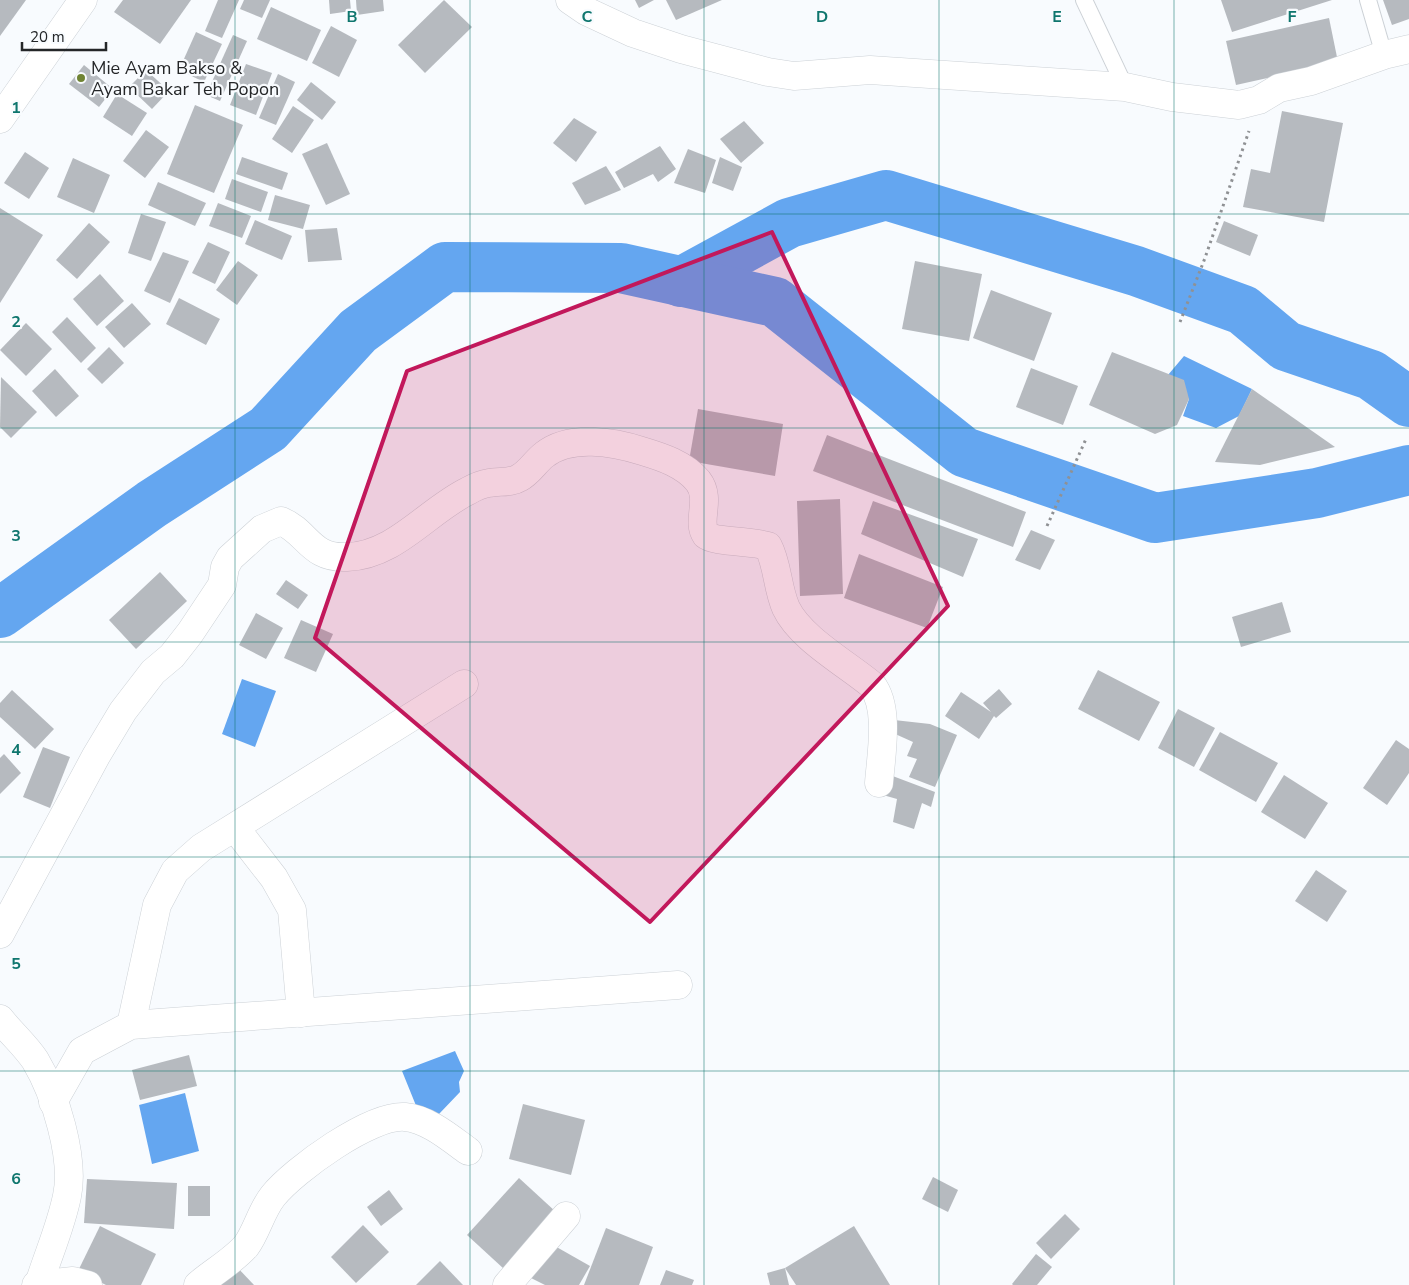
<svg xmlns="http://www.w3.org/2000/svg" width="1409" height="1285" font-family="'Nunito Sans',sans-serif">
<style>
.water{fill:#64a6f0}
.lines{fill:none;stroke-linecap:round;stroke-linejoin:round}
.river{stroke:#64a6f0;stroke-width:50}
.building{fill:#b6babf}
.service-casing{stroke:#ccd1d6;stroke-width:18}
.minor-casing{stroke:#ccd1d6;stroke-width:29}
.trunk-casing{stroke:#ccd1d6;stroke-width:29}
.path{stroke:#8f9194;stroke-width:3;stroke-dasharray:2.5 4;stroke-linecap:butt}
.service{stroke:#fff;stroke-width:16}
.minor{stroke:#fff;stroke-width:28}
.trunk{stroke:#fff;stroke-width:28}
.marked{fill:#c2185b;fill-opacity:0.2;stroke:#c2185b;stroke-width:4;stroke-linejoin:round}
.grid{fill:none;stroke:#0f766e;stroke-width:1;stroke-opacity:0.55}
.poi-dot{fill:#6f8333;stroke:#f8fbfe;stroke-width:2}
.labels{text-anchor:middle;stroke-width:4.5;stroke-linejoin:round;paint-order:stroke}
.poi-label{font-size:18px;fill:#242628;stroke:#f8fbfe;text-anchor:start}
.grid-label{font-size:16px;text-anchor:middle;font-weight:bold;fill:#0f766e;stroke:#f8fbfe;stroke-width:4.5;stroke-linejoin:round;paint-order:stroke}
</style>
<rect width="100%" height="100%" fill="#f8fbfe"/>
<!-- water -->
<g class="water">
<path d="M1184,356l68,33 -13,27 -23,12 -33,-12 6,-17 -21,-24z"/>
<path d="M242,679l34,12 -21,56 -33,-13z"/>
<path d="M455,1051l9,20 -5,11 1,10 -21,22 -20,-1 -17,-42z"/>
<path d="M185,1093l14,58 -47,13 -13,-59z"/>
</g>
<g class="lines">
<!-- river -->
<g class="river">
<path d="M681,282l108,-59 97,-28 250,76 107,39 43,36 85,29 38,27"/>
<path d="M0,613l152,-109 116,-75 90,-98 87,-64 176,1 154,34 189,150 191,66 162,-25 92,-23"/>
</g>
</g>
<!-- building -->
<g class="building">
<path d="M0,0h26l-26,36z"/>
<path d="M123,0h68l-31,44 -46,-32z"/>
<path d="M218,0h21l-17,38 -17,-7z"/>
<path d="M244,0h26l-8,18 -22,-9z"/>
<path d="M329,0h21l1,11 -21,3z"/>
<path d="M356,0h27l1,11 -27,4z"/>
<path d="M444,0l28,27 -47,46 -27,-28z"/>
<path d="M635,0h19l-15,8z"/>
<path d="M666,0h56l-46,20z"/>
<path d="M1221,0h111l-100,32z"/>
<path d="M1383,0h26v19l-17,6z"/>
<path d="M271,7l50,23 -14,31 -50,-22z"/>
<path d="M1329,18l9,44 -102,23 -10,-44z"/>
<path d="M331,26l26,14 -18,37 -27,-14z"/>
<path d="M196,32l26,12 -18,38 -25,-12z"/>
<path d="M233,35l14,6 -27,60 -14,-6z"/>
<path d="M246,64l26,9 -16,42 -26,-10z"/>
<path d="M84,65l29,24 -14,18 -30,-23z"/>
<path d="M146,70l23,21 -17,18 -23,-22z"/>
<path d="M278,74l17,8 -19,43 -17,-7z"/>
<path d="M311,82l25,20 -14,18 -25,-20z"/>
<path d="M117,94l30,19 -15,23 -29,-19z"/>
<path d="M195,105l48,20 -29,68 -47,-19z"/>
<path d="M293,106l21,14 -22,33 -20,-14z"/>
<path d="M1282,111l61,12 -19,99 -81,-15 8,-38 19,4z"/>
<path d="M574,118l23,14 -21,30 -23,-19z"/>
<path d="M744,121l20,22 -23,20 -21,-24z"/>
<path d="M146,130l23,17 -24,31 -22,-17z"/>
<path d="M327,143l23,51 -24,11 -24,-51z"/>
<path d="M660,146l16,23 -18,13 -5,-8 -29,14 -9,-16z"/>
<path d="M688,149l28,11 -11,33 -31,-10z"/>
<path d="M25,152l24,16 -20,31 -25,-16z"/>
<path d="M242,157l46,16 -6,17 -46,-16z"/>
<path d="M720,157l22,10 -9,24 -21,-8z"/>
<path d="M73,158l37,17 -16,38 -37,-16z"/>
<path d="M606,166l15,24 -36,15 -13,-22z"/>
<path d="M232,179l36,13 -7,20 -36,-13z"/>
<path d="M158,182l48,21 -11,23 -47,-21z"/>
<path d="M275,195l35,10 -7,24 -35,-9z"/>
<path d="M218,203l33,13 -9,22 -33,-12z"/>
<path d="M0,208l43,27 -43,68z"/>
<path d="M141,214l25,8 -15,39 -23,-8z"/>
<path d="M255,220l37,16 -10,24 -37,-16z"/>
<path d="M1224,221l34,14 -8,21 -34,-14z"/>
<path d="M89,223l21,19 -33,37 -21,-19z"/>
<path d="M337,228l5,32 -34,2 -3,-32z"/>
<path d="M208,242l22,10 -15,32 -23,-11z"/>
<path d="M163,252l26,9 -19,42 -26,-12z"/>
<path d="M238,261l20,14 -21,30 -21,-15z"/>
<path d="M915,261l67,13 -13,67 -67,-12z"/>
<path d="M100,274l24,27 -27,25 -24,-27z"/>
<path d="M991,290l61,23 -18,48 -61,-23z"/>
<path d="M179,298l41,21 -14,26 -40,-21z"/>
<path d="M132,303l19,21 -27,24 -19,-21z"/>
<path d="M67,317l29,31 -15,15 -29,-31z"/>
<path d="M26,323l26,26 -26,27 -26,-26z"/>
<path d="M109,347l15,16 -22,21 -15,-15z"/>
<path d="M1112,352l72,28 5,19 -12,26 -22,9 -66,-29z"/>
<path d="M1031,368l47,18 -15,39 -47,-18z"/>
<path d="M55,369l24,27 -23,21 -24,-26z"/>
<path d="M1,377l36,35 -26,26 -11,-11z"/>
<path d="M1252,389l83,58 -75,18 -45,-3z"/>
<path d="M698,409l85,15 -8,52 -86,-15z"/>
<path d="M827,435l199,77 -13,35 -200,-76z"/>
<path d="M840,499l3,95 -43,2 -3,-95z"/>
<path d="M873,501l105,38 -15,38 -102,-43z"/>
<path d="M1031,530l24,10 -15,30 -25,-10z"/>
<path d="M859,554l84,33 -16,41 -83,-30z"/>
<path d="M160,572l27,29 -51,48 -27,-29z"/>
<path d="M286,580l22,15 -10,14 -22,-15z"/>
<path d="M1282,602l9,30 -50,15 -9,-30z"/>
<path d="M256,613l27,15 -17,31 -27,-14z"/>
<path d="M301,620l32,14 -17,38 -32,-14z"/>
<path d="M1098,670l62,32 -21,39 -61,-32z"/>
<path d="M999,689l13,15 -16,14 -2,-2 -15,23 -34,-23 16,-24 30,20 -8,-9z"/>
<path d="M12,690l42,39 -19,20 -35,-32v-14z"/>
<path d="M1178,709l37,19 -21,39 -36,-19z"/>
<path d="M894,720l36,4 27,11 -22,52 -26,-10 8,-18 -10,-3 6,-14 -20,-9z"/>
<path d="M1220,732l58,31 -22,39 -57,-32z"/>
<path d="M1396,740l13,9v24l-22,32 -24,-17z"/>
<path d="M43,747l27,10 -20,51 -27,-11z"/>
<path d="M4,754l17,19 -21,21v-36z"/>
<path d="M890,775l45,17 -4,15 -9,-4 -8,26 -21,-7 4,-23 -14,-4z"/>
<path d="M1284,775l44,28 -23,36 -44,-27z"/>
<path d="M1316,870l31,21 -20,31 -32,-21z"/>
<path d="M189,1055l8,31 -57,14 -8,-30z"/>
<path d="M523,1104l62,16 -14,55 -62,-16z"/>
<path d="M933,1177l25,13 -10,22 -26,-13z"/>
<path d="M519,1178l37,34 -52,57 -37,-34z"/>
<path d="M87,1179l90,4 -3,46 -90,-6z"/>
<rect x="188" y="1186" width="22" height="30"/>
<path d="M389,1190l14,19 -22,17 -14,-19z"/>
<path d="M1065,1214l15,15 -29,30 -15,-16z"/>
<path d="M363,1225l26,27 -33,31 -25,-26z"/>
<path d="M100,1226l56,28 -15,31h-35l-28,-14z"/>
<path d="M854,1226l36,59h-94l-11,-17z"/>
<path d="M606,1228l47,19 -14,38h-55z"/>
<path d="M546,1241l44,25 -11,19h-34l-18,-9z"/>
<path d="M1036,1254l16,13 -15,18h-24l-1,-1z"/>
<path d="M440,1261l23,24h-47z"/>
<path d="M235,1265l19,20h-40z"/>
<path d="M785,1268l4,17h-19l-3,-12z"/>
<path d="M666,1270l28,10 -2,5h-32z"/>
</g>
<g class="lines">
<defs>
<g id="service">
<path d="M1084,0l41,87"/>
<path d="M1368,0l16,55"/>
</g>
<g id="minor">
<path d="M570,0l16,11 47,22 48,16 87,23 26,4 76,-6 255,17 47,10 67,8 20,-5 20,-12 32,-7 73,-26 25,-6"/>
<path d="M236,829l38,49 18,32 9,103"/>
<path d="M0,934l96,-178 27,-45 30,-39 19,-16 18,-23 32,-48 3,-18 5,-9 32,-29 19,-8c27,11 29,38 66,36 49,-2 80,-46 121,-66 7,-4 14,-7 21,-8 10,-2 22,0 30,-5 10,-5 17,-17 25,-23 26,-21 70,-13 98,-4 20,6 42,13 56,30 14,18 -2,40 8,54 8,7 47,6 62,11 10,19 9,42 18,62 14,30 61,56 86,77 18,23 9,70 7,98"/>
<path d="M0,1019c11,14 25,26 35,41 20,33 40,98 32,136 -6,30 -19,59 -28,88"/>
<path d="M131,1025l26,-120 18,-34 26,-23 263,-164"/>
<path d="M53,1102l29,-51 49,-26 547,-40"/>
<path d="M36,1285l37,-4 15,4"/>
<path d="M198,1285c15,-13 35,-24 48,-39 11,-15 15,-35 27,-50 21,-26 98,-82 132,-79 23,2 45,21 63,34"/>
<path d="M507,1285l59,-69"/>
</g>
<path id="trunk" d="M0,119l83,-119"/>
</defs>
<!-- service casing -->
<use href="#service" class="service-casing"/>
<!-- minor casing -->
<use href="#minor" class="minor-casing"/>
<!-- trunk casing -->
<use href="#trunk" class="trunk-casing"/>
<!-- path -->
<g class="path">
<path d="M1180,322l25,-64 44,-127"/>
<path d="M1047,526l39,-87"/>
</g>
<!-- service -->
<use href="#service" class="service"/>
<!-- minor -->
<use href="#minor" class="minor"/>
<!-- trunk -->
<use href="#trunk" class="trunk"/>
</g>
<!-- marked area -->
<path class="marked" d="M772,232l176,374 -298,316 -335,-284 92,-267z"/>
<!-- grid -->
<path class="grid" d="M235,0v1285M470,0v1285M704,0v1285M939,0v1285M1174,0v1285M0,214h1409M0,428h1409M0,642h1409M0,857h1409M0,1071h1409"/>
<!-- markers -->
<circle class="poi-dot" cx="81" cy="78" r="5"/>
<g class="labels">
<!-- poi labels -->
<g class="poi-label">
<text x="91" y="74">Mie Ayam Bakso &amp;<tspan x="91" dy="21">Ayam Bakar Teh Popon</tspan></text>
</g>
</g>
<g class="grid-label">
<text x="352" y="22">B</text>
<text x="587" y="22">C</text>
<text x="822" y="22">D</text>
<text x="1057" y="22">E</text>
<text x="1292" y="22">F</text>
<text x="16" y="113">1</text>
<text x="16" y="327">2</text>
<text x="16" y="541">3</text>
<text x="16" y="755">4</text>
<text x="16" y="969">5</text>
<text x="16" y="1184">6</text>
</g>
<!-- scale -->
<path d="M22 42v8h84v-8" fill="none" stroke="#242628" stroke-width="2.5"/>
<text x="30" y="42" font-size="15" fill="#242628" stroke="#f8fbfe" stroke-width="4" paint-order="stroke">20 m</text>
</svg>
